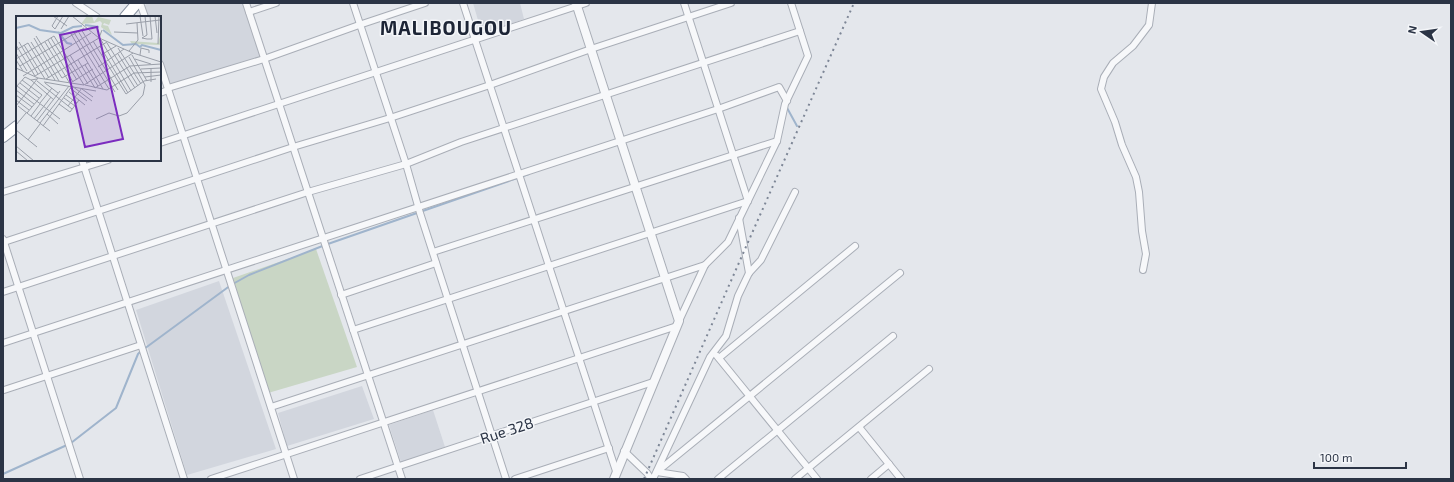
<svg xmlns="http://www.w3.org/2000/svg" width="1454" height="482" font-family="'Exo 2',sans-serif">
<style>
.built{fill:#d2d6de}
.green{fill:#c9d6c5}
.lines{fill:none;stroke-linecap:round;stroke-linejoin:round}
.stream{stroke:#9fb4cc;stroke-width:2}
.minor-casing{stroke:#a9aeb7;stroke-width:8}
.tertiary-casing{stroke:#a9aeb7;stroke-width:10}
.trunk-casing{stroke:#8b94a3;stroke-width:12}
.minor{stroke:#f7f8fa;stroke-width:6}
.tertiary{stroke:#f7f8fa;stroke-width:8}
.trunk{stroke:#fff;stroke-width:10}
.rail{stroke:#7d8696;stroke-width:2;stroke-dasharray:2 4;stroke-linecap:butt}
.labels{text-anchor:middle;stroke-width:3;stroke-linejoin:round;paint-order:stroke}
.street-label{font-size:15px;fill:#2b3445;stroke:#f4f6f9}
.district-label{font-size:19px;font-weight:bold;letter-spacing:1px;fill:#1d2536;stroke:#f4f6f9}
.inset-river{fill:none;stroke:#9fb4cc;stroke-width:2}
.inset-road{fill:none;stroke:#9a9fa9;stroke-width:1}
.view{fill:#7b2cbf;fill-opacity:0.15;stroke:#7b2cbf;stroke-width:2}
.inset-edge{fill:none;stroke:#2b3445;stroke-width:2}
</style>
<rect width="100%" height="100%" fill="#e4e7ec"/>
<!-- built -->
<g class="built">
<path d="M147,3h96l18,56 -96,29 -5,-19v-52h-14l-2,-11z"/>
<path d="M473,3h47l4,16 -42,15z"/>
<path d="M219,281l57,168 -89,26 -51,-165z"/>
<path d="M362,386l12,33 -87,27 -9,-33z"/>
<path d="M433,410l12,37 -44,15 -12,-37z"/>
</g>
<!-- green -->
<path class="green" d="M316,249l41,118 -89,26 -35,-115z"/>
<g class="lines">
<!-- stream -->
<g class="stream">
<path d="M786,106l11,20"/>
<path d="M144,349l87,-64 18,-10 76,-30 204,-71"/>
<path d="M71,443l45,-35 22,-54 3,-3"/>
<path d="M3,474l64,-29"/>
</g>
<defs>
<g id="minor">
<path d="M76,3l21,14"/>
<path d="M140,3l5,14"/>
<path d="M246,3l156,476"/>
<path d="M353,3l53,161 14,49 86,266"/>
<path d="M463,3l153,468"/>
<path d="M249,12l27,-9"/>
<path d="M160,64l134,415"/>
<path d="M168,88l96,-29 95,-34 66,-22"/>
<path d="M160,93l8,-3"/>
<path d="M160,143l426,-140"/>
<path d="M82,160l102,319"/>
<path d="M3,192l105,-32"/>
<path d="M739,218l10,55"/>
<path d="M3,239l77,240"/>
<path d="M4,242l289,-95 97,-29 100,-33 101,-36 140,-46"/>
<path d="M433,252l344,-111"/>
<path d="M1143,270l3,-16 -4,-23 -3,-39 -3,-15 -14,-32 -7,-23 -14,-33 3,-12 9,-14 20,-17 16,-21 3,-22"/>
<path d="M3,292l305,-100 98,-28 55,-22 339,-111"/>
<path d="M341,295l95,-32"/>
<path d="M679,321l26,-56 23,-23 49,-101 8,-37 23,-48 -17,-53"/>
<path d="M353,330l395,-129 -64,-198"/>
<path d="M3,343l715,-234 61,-22 8,14"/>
<path d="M717,356l100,123"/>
<path d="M719,358l136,-112"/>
<path d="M4,390l137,-45"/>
<path d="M271,407l434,-142"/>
<path d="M859,427l42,52"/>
<path d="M624,451l23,22 4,6"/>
<path d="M658,471l242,-198"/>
<path d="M657,472l26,4 3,3"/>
<path d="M211,479l466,-153"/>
<path d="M360,479l293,-97"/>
<path d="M515,479l94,-31"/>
<path d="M653,479l57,-122 16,-21 12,-40 11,-23 12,-13 34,-68"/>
<path d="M718,479l175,-143"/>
<path d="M795,479l134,-110"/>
<path d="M871,479l18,-15"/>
</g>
<path id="tertiary" d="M576,3l103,318 -65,158"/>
<g id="trunk">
<path d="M125,17l12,-14"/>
<path d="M3,137l14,-11"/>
</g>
</defs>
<!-- minor casing -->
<use href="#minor" class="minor-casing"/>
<!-- tertiary casing -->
<use href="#tertiary" class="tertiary-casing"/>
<!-- trunk casing -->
<use href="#trunk" class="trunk-casing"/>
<!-- minor -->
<use href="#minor" class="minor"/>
<!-- tertiary -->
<use href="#tertiary" class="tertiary"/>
<!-- trunk -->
<use href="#trunk" class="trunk"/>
<!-- rail -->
<path class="rail" d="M644,479l101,-230 109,-246"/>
</g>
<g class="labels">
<!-- street labels -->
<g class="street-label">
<text transform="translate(507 431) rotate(-18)" y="5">Rue 328</text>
</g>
<!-- district labels -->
<g class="district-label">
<text x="446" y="35">MALIBOUGOU</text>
</g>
</g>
<!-- overview -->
<g transform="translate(16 16)">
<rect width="145" height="145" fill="#e4e7ec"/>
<path d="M71,0h5l2,6 4,-5 13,3 -2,5 -5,-2 -1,2 5,1 4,9 -11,-8 1,-4 -2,-2 -6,2 -13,1zM144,20l1,8 -2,1 -27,-1 -2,-3 28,2z" fill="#c9d6c5"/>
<path class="inset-river" d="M69,9l14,2M0,12l13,-3 11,5 21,3 12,-6 9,-1M87,14l20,15 13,-1 4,3 2,-2 19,5M42,16l9,11 5,1"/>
<path class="inset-road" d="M37,0l14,10M42,0l-6,10 3,3 8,-13M56,0l27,22 34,15 28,9M124,0l3,20M129,0l2,19 -5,3 5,1h5l-2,-23M139,0l2,17M110,8l34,-4M45,13l8,-13M65,13l37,61M57,15l36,58M62,15l37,61M54,16l33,57M98,16l24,1M20,20l26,42M18,22l25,43M35,22l26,42M32,24l25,42M85,24l30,51M77,25l33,53 18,-13 12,-2M3,26l19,32M15,26l24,38M29,26l24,40M91,27l28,45M142,28l1,-28M0,29l19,31 64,-38 3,-8M8,29l21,34M84,30l28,47M102,32l23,36M0,34l12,-7 21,35M113,35l9,-11 -1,-17M0,37l11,18M102,38l20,32M54,39l18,29M85,39l15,-9M116,39l15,26M124,39l1,-7 8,2v3M0,43l38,-23 30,49M119,43l16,5M0,44l7,11M62,44l17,28 35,-22 31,-2M69,49l13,21M4,50l64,-38M82,51l26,-18M0,52l22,10 46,7 49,-32M125,53l20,-1M135,53v13M7,60l68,-43M129,61l16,-2M46,62l26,-15M30,63l61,-37M6,64l20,15 -15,18M15,64l23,20M21,65l25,20M28,66l52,9M56,66l21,-13M4,67l19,15M29,67l13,10M69,69l22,5 27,-17 27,-1M1,70l43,33M56,70l20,15M0,71l9,-10 6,3 6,-1M54,72l17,13M66,73l11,8M0,74l18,14M53,76l16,13M0,79l16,12M50,79l11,8M48,82l11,8M0,84l13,10M46,85l10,8M24,87l12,-15M43,88l11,8 9,-12M0,90l22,-28M2,90l32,25M52,90l14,-18M31,98l11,10M15,100l9,-12M18,103l17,-22M80,103l13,-6 10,3 8,-3 16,-18 2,-10 -16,-28M21,105l23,-30M24,107l29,-37M0,109l10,-12M27,110l29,-40M0,114l21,17M12,124l12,-16M0,130l18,15M0,135l12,10"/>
<path class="view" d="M81,11l26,112 -38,8 -25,-112z"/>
<rect width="145" height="145" class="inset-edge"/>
</g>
<!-- border -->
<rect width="1454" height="482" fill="none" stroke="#2b3445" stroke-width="8"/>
<!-- north arrow -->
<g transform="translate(1422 32) rotate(283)" stroke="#f4f6f9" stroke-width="3" paint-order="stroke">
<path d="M0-3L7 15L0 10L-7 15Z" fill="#2b3445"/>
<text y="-6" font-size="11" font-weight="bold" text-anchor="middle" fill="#2b3445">N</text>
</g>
<!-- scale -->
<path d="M1314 462v6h92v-6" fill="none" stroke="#2b3445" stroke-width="2"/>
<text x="1320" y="462" font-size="12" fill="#2b3445" stroke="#f4f6f9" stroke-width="3" paint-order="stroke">100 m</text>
</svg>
